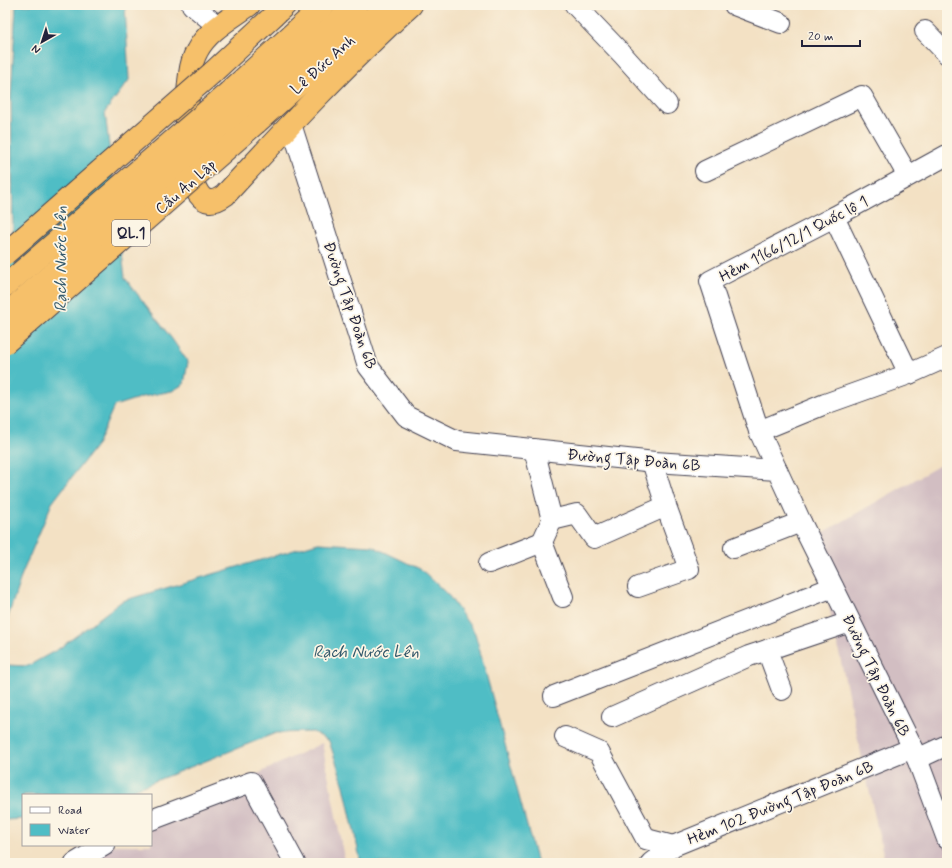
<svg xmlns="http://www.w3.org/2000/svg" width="952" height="868" font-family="Mynerve,sans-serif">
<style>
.industrial{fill:#d2bec2}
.green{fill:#a5c36b;stroke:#647253}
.water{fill:#4fbdc5;stroke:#387080}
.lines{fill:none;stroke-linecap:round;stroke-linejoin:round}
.minor-casing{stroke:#413f50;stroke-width:22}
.highway-casing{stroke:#413f50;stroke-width:24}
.minor{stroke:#fff;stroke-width:20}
.highway{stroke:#f6c06b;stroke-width:22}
.highway-bridge-casing{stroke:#413f50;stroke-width:24;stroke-linecap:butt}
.highway-bridge{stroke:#f6c06b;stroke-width:22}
.labels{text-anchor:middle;stroke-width:3.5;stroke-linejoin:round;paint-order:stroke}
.shield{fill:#fcf5e5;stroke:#63616e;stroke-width:1}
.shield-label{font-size:15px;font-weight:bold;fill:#22223b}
.street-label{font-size:16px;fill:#22223b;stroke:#fcf5e5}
.water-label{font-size:17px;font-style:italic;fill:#32586b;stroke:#fcf5e5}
</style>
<rect width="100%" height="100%" fill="#fcf5e5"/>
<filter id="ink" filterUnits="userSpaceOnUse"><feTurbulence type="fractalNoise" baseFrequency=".025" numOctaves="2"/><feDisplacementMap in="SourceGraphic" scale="8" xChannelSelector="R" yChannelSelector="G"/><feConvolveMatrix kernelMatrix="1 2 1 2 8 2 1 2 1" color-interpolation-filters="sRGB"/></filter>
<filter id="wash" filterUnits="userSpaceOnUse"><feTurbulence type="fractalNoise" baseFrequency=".012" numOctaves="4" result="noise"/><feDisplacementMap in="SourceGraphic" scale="16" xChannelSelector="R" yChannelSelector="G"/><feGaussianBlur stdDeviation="0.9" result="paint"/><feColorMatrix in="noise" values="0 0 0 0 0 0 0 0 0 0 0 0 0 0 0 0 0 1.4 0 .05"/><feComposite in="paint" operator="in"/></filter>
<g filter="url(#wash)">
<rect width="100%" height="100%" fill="#f3e1c4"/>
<!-- industrial -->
<g class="industrial">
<path d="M947,461v402h-62l-71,-325z"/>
<path d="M322,743l23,120h-275l38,-18h43v-20z"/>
</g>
<!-- green -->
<path class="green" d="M5,5h4l-4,155z"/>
<!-- water -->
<g class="water">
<path d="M16,5h109l4,75 -24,32 20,166 47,61 16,23 -4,22 -12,7 -30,6 -28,9 -16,37 -46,60 -30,71 -17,52v-334l8,-61 -2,-134z"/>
<path d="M318,543l54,3 50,24 27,26 26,37 62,230h-176l-17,-77 -15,-45 -16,-9 -37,1 -156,62h-97v24l-18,1v-155l23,1 32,-18 62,-47z"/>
</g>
</g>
<g filter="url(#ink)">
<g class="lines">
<defs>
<g id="minor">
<path d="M192,5l27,22"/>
<path d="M575,5l48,50 44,49"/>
<path d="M734,5l47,18"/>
<path d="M925,31l22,23"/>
<path d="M291,124l77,242 38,50 51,25 198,21 122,8 24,52 112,226 34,91"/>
<path d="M705,171l157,-75 46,80"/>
<path d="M834,217l75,157"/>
<path d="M759,431l66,-27 84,-30 38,-17"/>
<path d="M534,449l18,71 -10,22 21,55"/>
<path d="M777,470l-18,-39 -49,-150 124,-64 113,-62"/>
<path d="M552,520l25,-6 17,24 72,-32"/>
<path d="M734,548l67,-26"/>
<path d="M489,563l53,-21"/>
<path d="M638,587l51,-18 -23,-63 -12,-38 1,-6"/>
<path d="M767,650l15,40"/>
<path d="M554,696l279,-109"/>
<path d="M612,717l137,-61 101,-34"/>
<path d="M565,737l34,15 47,87 27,7"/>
<path d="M917,759l30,-14"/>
<path d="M151,820l100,-38 44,81"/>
<path d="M75,863l30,-18"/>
<path d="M651,863l22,-17 240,-98"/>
</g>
<g id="highway">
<path d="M249,5c-18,13 -42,26 -52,46 -4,7 -6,15 -7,23 -3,20 -13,157 35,121 60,-65 121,-131 186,-190"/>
<path d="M212,73l73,-68"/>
<path d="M229,92l95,-87"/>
<path d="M242,107l114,-102"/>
<path d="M256,123l131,-118"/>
</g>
</defs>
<!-- minor casing -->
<use href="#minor" class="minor-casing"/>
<!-- highway casing -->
<use href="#highway" class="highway-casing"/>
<!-- minor -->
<use href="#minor" class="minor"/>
<!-- highway -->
<use href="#highway" class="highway"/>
<defs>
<g id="highway-bridge">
<path d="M5,254l207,-181"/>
<path d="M5,286l224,-194"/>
<path d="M5,315l237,-208"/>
<path d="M5,343l251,-220"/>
</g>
</defs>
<!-- highway-bridge casing -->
<use href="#highway-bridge" class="highway-bridge-casing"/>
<!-- highway-bridge -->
<use href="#highway-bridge" class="highway-bridge"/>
</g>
</g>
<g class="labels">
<!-- shield labels -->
<rect class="shield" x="112" y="220" width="38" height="26" rx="3"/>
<g class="shield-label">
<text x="131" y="238">QL.1</text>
</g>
<!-- street labels -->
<g class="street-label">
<text transform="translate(322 64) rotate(-42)" y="6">Lê Đức Anh</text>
<text transform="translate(185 186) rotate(-41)" y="6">Cầu An Lập</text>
<text transform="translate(793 238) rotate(-28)" y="6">Hẻm 1166/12/1 Quốc lộ 1</text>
<text transform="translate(351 305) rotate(71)" y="6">Đường Tập Đoàn 6B</text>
<text transform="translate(634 459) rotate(5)" y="6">Đường Tập Đoàn 6B</text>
<text transform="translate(877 675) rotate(64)" y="6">Đường Tập Đoàn 6B</text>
<text transform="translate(780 802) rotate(-22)" y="6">Hẻm 102 Đường Tập Đoàn 6B</text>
</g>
<!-- water labels -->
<g class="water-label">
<text transform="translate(60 259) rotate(-90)" y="6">Rạch Nước Lên</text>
<text x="366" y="657">Rạch Nước Lên</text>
</g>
</g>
<!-- margin -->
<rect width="952" height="868" fill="none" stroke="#fcf5e5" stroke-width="20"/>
<!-- legend -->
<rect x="22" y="794" width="130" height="52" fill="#fcf5e5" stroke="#a5a1a1"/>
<rect x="30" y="807" width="20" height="6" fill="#ffffff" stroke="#a5a1a1"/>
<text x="58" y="814" font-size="12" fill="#22223b">Road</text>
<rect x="30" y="824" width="20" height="12" fill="#4fbdc5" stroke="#a5a1a1"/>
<text x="58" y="834" font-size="12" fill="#22223b">Water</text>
<!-- north arrow -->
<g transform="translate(42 42) rotate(219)" stroke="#fcf5e5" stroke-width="3" paint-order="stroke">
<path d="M0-3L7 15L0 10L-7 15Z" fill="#22223b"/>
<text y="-6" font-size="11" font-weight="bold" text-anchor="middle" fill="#22223b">N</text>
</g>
<!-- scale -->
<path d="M802 40v6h58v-6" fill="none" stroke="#22223b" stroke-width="2"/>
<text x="808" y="40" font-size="12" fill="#22223b" stroke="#fcf5e5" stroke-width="3" paint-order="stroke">20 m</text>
</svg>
